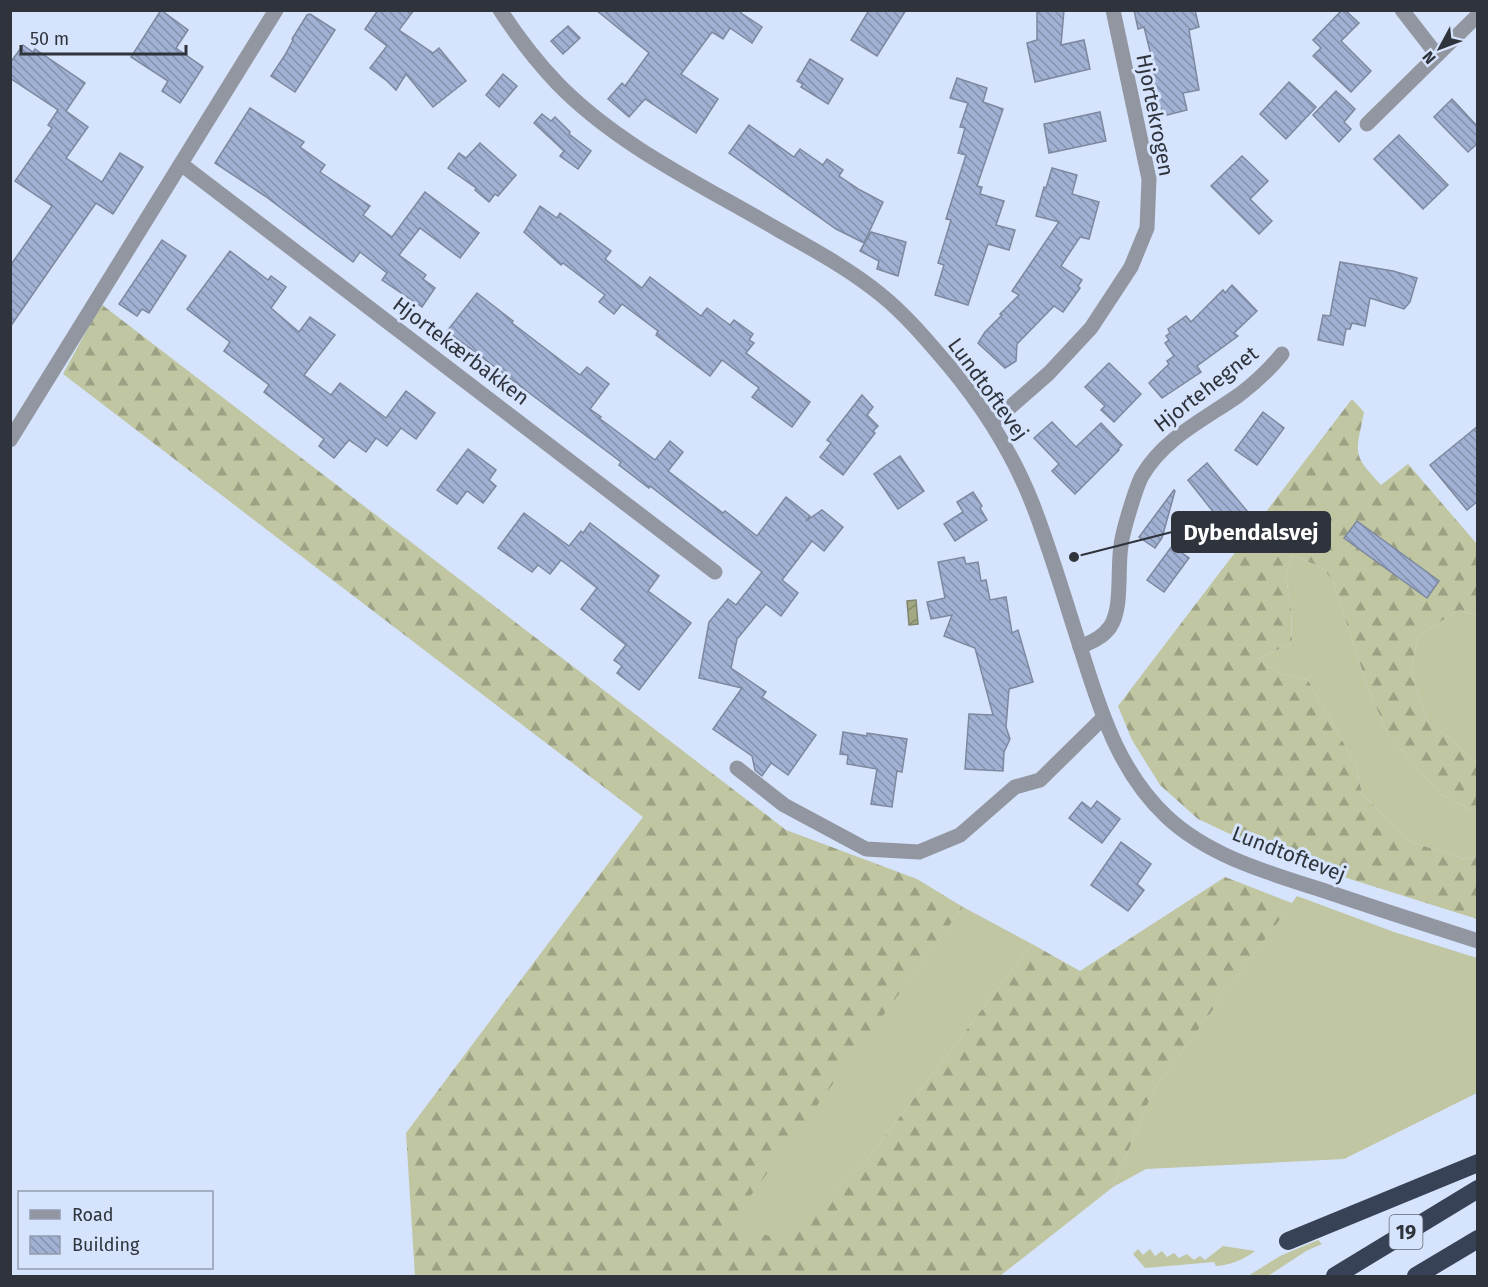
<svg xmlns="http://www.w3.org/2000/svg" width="1488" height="1287" font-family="'Fira Sans',sans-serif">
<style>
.grass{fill:#bfc6a1}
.forest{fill:url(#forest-firs);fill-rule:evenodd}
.water{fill:url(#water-waves);stroke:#7e856d;stroke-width:1.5}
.building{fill:url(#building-back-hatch);stroke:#7d889f;stroke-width:1.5}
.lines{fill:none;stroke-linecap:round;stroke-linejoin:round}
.minor{stroke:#9196a1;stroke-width:15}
.highway{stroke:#384256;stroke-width:18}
.labels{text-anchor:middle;stroke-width:6;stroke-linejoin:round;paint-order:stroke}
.shield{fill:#d6e3fc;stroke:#606876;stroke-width:1.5}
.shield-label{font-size:20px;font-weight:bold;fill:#2e333c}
.street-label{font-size:21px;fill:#2e333c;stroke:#d6e3fc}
.leader{fill:none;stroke:#2e333c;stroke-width:2}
.callout-dot{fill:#2e333c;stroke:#d6e3fc;stroke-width:2}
.callout{fill:#2e333c;stroke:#2e333c;stroke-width:2}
.callout-label{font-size:22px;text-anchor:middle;font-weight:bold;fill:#fff}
</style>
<defs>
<pattern id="forest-firs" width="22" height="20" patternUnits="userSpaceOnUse" patternTransform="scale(1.5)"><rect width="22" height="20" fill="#bfc6a1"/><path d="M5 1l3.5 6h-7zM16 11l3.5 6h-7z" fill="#9ca184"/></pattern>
<pattern id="water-waves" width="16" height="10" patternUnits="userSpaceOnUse" patternTransform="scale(1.5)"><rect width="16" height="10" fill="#a1a882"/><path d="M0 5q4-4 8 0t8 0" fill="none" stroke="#84896c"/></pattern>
<pattern id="building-back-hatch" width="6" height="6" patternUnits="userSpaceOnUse" patternTransform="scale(1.5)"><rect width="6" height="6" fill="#a0b1d4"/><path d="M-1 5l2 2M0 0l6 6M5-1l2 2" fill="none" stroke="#8391ad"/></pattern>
</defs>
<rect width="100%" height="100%" fill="#d6e3fc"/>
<!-- grass -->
<g class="grass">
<path d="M1292,555l29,12 11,12 36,109 20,46 52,60 37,19v44l-12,2 -54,-17 -49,-48 -6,-29 -48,-85 -31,-7 -19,-14 34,-16 -1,-37 -5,-29z"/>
<path d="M1460,610l17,6v146l-50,-42 -16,-48 7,-37z"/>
<path d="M1297,896l97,36 83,26v135l-133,66 -198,10 -33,18 41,-98z"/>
<path d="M963,907l69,37 -169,221 -90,73 -45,-13z"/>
<path d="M1318,1240l4,4 -16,7 -38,25h-20l32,-20z"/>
<path d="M1223,1246l32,5c-12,9 -25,14 -39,15l-2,-4 -69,6 -12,-14 5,-5 5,6 7,-6 5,7 7,-5 5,6 7,-4 5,5 8,-4 7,6 6,-4 5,4z"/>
</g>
<!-- forest -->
<g class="forest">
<path d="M101,304l685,526 131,49 46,28 -234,318 44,12 90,-72 169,-221 48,27 145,-94 67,26 -138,186 -41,98 -113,89h-585l-9,-143 237,-316 -580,-443z"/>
<path d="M1352,399l12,13c-8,42 -13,41 17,73l27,-21 69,80v72l-17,-6 -42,25 -7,37 16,48 50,42v51l-37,-19 -52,-60 -20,-46 -36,-109 -11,-12 -29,-12 -6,22 5,29 1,37 -34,16 19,14 31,7 48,85 6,29 49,48 54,17 12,-2v62l-200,-63 -79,-37 -38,-34 -28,-45 -14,-34zM1357,521l82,60 -12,17 -83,-60z"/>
</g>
<!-- water -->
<path class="water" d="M916,600l2,24 -9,1 -2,-24z"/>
<!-- building -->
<g class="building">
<path d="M161,10l27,20 -12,18 27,19 -23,36 -18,-12 6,-10 -37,-24z"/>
<path d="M378,10h36l-15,20 34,23 6,-5 27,33 -33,26 -27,-33 -10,16 -9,-9 -17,-13 17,-22 -22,-17z"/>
<path d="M596,10h146l-1,3 21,14 -10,16 -22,-15 -7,11 -11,-7 -31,42 37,25 -22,34 -51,-34 -16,18 -21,-18 14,-16 3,3 24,-33z"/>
<path d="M869,10h37l-29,46 -26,-16z"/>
<path d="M1037,10h27l-3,35 23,-5 6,29 -55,13 -8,-39 10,-3z"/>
<path d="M1134,10h61l4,17 -10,3 10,60 -16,3 4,17 -28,7 -9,-45 5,-1 -11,-44 -6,2z"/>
<path d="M1342,10h3l14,13 -18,18 30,30 -20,21 -38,-36 8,-8 -8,-8z"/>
<path d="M310,14l25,16 -40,62 -24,-16 14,-21 8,-15 -1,-1 15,-24z"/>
<path d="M568,26l12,12 -17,16 -12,-13z"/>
<path d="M23,45l10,7 2,-3 50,34 -19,28 22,16 -22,31 36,24 18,-29 23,14 -30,47 -17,-11 -86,124v-61l42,-60 -37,-25 37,-53 -4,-3 10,-15 -48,-32v-15z"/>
<path d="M810,59l33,20 -15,25 -27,-17 2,-3 -6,-3z"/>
<path d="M503,74l14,12 -18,21 -13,-12z"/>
<path d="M957,78l30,10 -4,14 20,7 -26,77 5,1 -2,7 24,7 -8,24 19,5 -6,20 -21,-6 -20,61 -33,-10 9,-30 -6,-2 13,-43 -5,-1 20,-64 -8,-2 7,-25 -5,-1 8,-24 -18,-5z"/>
<path d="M1289,82l27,25 -30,32 -26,-25z"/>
<path d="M1336,91l19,18 -11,13 7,7 -12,13 -26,-27z"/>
<path d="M1452,99l26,28v16l-10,9 -34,-35z"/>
<path d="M250,108l54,34 -4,5 25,18 -5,7 50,34 -7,9 29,22 33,-45 54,41 -19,25 -40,-30 -21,27 27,20 -3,4 12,9 -13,19 -40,-27 5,-7 -27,-21 -7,10 -88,-66 -50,-33z"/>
<path d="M1100,112l6,29 -57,12 -5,-29z"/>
<path d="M542,114l9,7 4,-4 15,15 -1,2 22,17 -13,18 -18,-13 4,-5 -30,-28z"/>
<path d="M749,125l45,32 6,-8 23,16 4,-6 16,11 -4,6 21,14 23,12 -19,41 -28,-14 -107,-76z"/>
<path d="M1399,135l49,50 -25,24 -49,-50z"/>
<path d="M480,143l36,32 -18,21 -3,-2 -6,8 -14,-12 1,-2 -28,-20 11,-15 7,5z"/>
<path d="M1242,156l26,25 -18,18 22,22 -13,13 -48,-48z"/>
<path d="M1052,168l25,7 -5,19 27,8 -10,37 -9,-2 -19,29 21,14 -4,6 2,2 -17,24 -9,-6 -37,38 -1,17 -11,7 -27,-25 7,-11 17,-17 -2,-1 19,-19 -7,-4 47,-69 -23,-6 8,-29 2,1z"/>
<path d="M540,206l17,12 3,-5 51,38 -6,8 37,29 8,-11 51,39 6,-8 23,17 4,-5 19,14 -4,6 5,3 -8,10 64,49 -18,25 -40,-30 7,-9 -37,-28 -12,16 -54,-41 2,-4 -36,-27 -8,10 -15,-12 6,-7 -42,-32 -2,2 -37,-33z"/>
<path d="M871,232l35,10 -8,34 -21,-7 2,-8 -19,-10z"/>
<path d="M162,240l24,16 -37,57 -7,-4 -5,7 -18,-12z"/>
<path d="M230,251l38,29 3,-4 15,11 -15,21 28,24 11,-15 25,18 -31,40 27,20 9,-12 46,35 20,-27 29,22 -19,26 -15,-11 -14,18 -11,-8 -10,14 -17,-12 -15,18 -15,-12 5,-7 -60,-47 5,-7 -45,-34 6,-9 -43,-33z"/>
<path d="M1340,262l53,9 24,7 -7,24 -6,7 -34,-11 -5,28 -13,-3 -2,6h-4l-3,16 -25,-5 5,-25 7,1z"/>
<path d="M1232,285l25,26 -23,22 4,3 -41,30 4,6 -39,26 -13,-15 20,-19 -2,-3 7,-5 -9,-13 4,-3 -3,-4 4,-3 -2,-4 18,-13 5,6 32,-32 2,3z"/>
<path d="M477,293l36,28 -1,2 68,52 7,-8 22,17 -19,25 11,8 -2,1 56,42 15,-19 13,11 -15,19 55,42 2,-2 32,25 29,-39 24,19 -4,5 16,-11 21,17 -19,24 -12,-10 -30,39 16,13 -17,23 -15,-12 -29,35 -6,29 35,24 -4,5 54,38 -28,40 -17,-12 -9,13 -7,-6 -3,-14 -39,-27 29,-41 -43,-10 10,-56 19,-23 8,6 26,-33 -112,-86 -1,2 -30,-23 2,-3 -174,-131z"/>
<path d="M1109,363l32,31 -27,28 -13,-12 4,-4 -20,-19z"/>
<path d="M862,395l11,12 -6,8 11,11 -5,5 2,2 -32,42 -23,-18 11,-14 -4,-3z"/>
<path d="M1263,412l21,16 -27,37 -22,-15z"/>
<path d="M1052,422l24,25 25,-24 21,22 -4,4 1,1 -44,44 -23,-23 7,-7 -25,-26z"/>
<path d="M1478,426v75l-11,9 -37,-45z"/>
<path d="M468,449l28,21 -7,10 7,6 -13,17 -16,-12 -10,13 -20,-14z"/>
<path d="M900,456l24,35 -26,18 -24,-35z"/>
<path d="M1207,463l40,48 -21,17 -38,-48z"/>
<path d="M1174,490l1,1 -13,47 -7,10 -16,-11z"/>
<path d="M973,492l9,14 -2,2 7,12 -32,21 -11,-17 19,-12 -6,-10z"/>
<path d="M524,513l45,33 12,-15 2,2 7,-10 69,53 -11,15 43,32 -52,67 -22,-17 5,-7 -8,-6 12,-15 -45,-36 16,-21 -36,-28 -11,14 -12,-9 -6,7 -34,-24z"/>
<path d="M1357,521l82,60 -12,17 -83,-60z"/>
<path d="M1172,546l17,12 -25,34 -17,-12z"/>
<path d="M964,557l2,7 12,-2 3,19 5,-1 4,20 16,-3 6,36 6,-3 15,52 -24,7 -3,38 4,12 -6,13 -1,19 -38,-2 4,-55 24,1 -18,-67 -31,-12 8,-21 -21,4 -4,-17 18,-4 -7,-36z"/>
<path d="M843,732l24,4v-3l40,6 -5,33 -5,-1 -5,36 -21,-3 6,-35 -30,-5 1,-9 -8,-1z"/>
<path d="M1097,801l23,18 -18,24 -33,-25 13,-16 9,7z"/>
<path d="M1121,842l30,22 -14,20 7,6 -16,21 -37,-26z"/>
</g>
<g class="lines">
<!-- minor -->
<g class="minor">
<path d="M500,10c17,26 36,51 57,73 61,63 145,102 220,146 35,20 71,39 103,65 25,20 47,46 69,72 35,42 64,88 84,139 20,52 35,105 52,157 18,57 37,113 82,155 44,41 106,57 161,75 50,17 100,33 150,49"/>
<path d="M1402,10l35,45"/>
<path d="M1367,124l111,-109"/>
<path d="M181,164l534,408"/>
<path d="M992,423l57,-50 42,-45 40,-61 16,-39 2,-49 -36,-169"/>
<path d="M10,440l266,-430"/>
<path d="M1080,647c11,-5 22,-9 30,-20 13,-19 7,-58 11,-81 1,-13 15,-59 21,-70 22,-38 63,-57 97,-81 16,-12 30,-25 43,-41"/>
<path d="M737,768l47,37 82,44 53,3 41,-17 55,-48 25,-7 63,-62"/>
</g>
<!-- highway -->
<g class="highway">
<path d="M1288,1241l190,-78"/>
<path d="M1335,1276l143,-87"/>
<path d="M1416,1276l62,-37"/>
</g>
</g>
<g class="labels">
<!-- shield labels -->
<rect class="shield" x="1389.5" y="1215" width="33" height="34" rx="4.5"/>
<g class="shield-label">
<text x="1406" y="1239">19</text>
</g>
<!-- street labels -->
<g class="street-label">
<text transform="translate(1155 115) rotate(79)" y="7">Hjortekrogen</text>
<text transform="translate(461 351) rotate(37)" y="7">Hjortekærbakken</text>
<text transform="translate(988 389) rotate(54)" y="7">Lundtoftevej</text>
<text transform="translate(1206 389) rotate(-38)" y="7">Hjortehegnet</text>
<text transform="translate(1289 854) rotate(21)" y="7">Lundtoftevej</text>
</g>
</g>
<!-- callouts -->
<path class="leader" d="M1074 557L1172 532"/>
<circle class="callout-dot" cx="1074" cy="557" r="6"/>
<rect class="callout" x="1172" y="512" width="158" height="40" rx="6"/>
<g class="callout-label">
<text x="1251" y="540">Dybendalsvej</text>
</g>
<!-- border -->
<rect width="1488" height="1287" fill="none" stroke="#2e333c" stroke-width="24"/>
<!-- legend -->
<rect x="18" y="1191" width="195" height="78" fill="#d6e3fc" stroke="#939daf" stroke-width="1.5"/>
<rect x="30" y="1210" width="30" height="9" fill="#9196a1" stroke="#939daf" stroke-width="1.5"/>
<text x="72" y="1221" font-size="18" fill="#2e333c">Road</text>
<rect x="30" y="1236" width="30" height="18" fill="url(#building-back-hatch)" stroke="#939daf" stroke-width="1.5"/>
<text x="72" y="1251" font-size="18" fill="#2e333c">Building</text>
<!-- north arrow -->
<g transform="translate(1440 48) rotate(229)" stroke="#d6e3fc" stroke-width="4.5" paint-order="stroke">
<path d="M0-4.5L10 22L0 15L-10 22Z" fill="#2e333c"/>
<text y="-9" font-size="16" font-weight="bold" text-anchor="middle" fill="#2e333c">N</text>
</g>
<!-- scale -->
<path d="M21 45v9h165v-9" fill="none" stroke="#2e333c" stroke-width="3"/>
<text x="30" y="45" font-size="18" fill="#2e333c" stroke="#d6e3fc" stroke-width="4.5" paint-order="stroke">50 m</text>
</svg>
